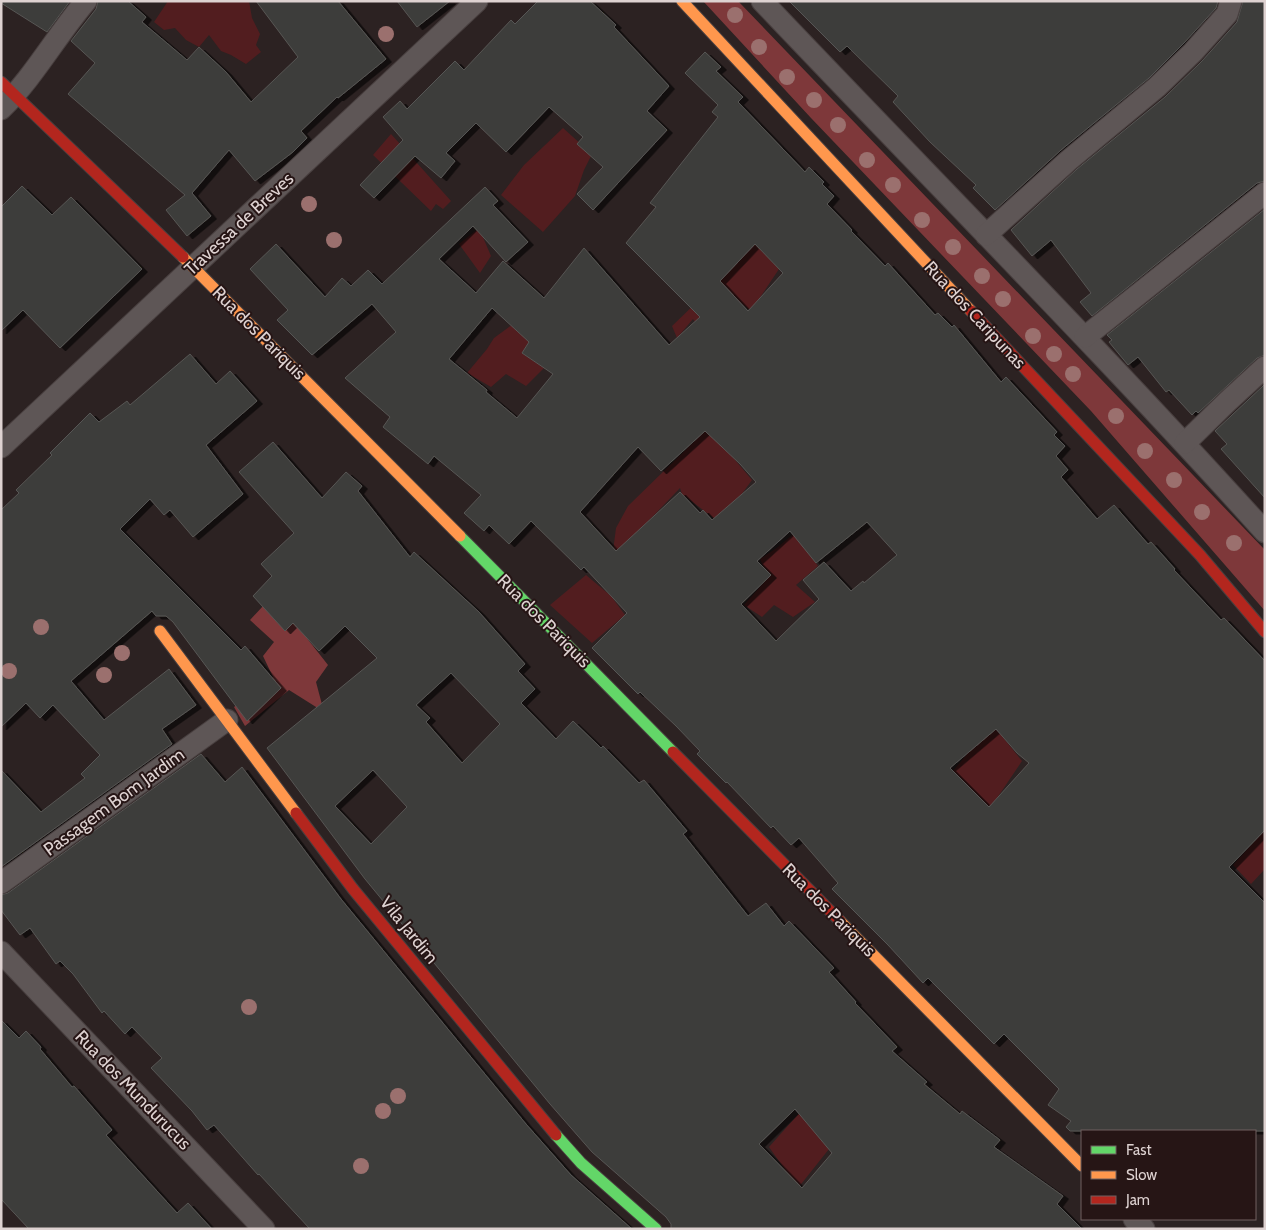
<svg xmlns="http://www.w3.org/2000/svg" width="1266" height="1230" font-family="Cabin,sans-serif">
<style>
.green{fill:#521d1f}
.forest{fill:#7e383a}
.building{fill:#3d3c3a;stroke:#575654;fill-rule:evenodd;filter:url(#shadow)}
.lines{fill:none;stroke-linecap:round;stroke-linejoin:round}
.street-casing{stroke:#483f3f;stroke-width:23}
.fast-casing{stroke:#483f3f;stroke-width:13}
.slow-casing{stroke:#483f3f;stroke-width:13}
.jam-casing{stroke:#483f3f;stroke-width:13}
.street{stroke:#5e5656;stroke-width:21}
.fast{stroke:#63d668;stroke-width:11}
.slow{stroke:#ff974d;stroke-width:11}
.jam{stroke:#b3261e;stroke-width:11}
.tree{fill:#9b706e}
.labels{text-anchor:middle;stroke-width:4;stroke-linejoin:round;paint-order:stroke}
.street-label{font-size:18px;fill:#ded2d1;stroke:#261515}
</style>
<defs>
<filter id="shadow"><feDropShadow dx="5.5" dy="3" stdDeviation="0" flood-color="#0009"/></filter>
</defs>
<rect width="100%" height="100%" fill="#2c2222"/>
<!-- green -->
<g class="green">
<path d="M168,1h81l3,17 8,16 -4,11 5,7 -15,12 -15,-9 -10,-4 -12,-16 -10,12 -13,-7 -11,-12 -11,2 -10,-8z"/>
<path d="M563,128l29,26 -8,16 -9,26 -32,36 -42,-37 23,-30z"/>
<path d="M391,134l60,67 -8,8 -7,-5 -5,7 -58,-56z"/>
<path d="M479,228l12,28 -11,17 -21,-29z"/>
<path d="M742,230l37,39 -28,42 -10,-8 -23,23 -25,59 -32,-47 24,20 22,-22 -14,-17 -16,19 -5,-12 59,-57z"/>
<path d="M513,324l18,15 -9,14 22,15 -18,18 -20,-12 -15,13 -24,-14 20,-24 7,-11z"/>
<path d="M708,428l44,52 -11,15 6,10 -32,14 -33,-25 -2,-6 -68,71 4,-31 12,-22z"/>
<path d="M909,435l-102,116 11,15 -22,19 19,17 -22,15 -19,-12 -12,12 -18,-12 24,-27 -8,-19 18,-12z"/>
<path d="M586,575l25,21 14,19 -33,28 -42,-38z"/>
<path d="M979,713l22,22 21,26 -27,40 4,21 -46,-51 14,-17 -10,-13z"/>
<path d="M1265,830v39l-14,15 -18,-19z"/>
<path d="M877,1026l-61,107 13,16 -31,39 -29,-41z"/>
</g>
<!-- forest -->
<g class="forest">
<path d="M703,1h35l527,549v61l-174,-200 -280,-293z"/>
<path d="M289,578l17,59 22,28 -12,17 8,30 -35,-22 -44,36 -11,-19 39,-30 -10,-21 11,-14 -24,-22z"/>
</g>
<!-- building -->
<g class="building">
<path d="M1,1h69l-23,31 -46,-29z"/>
<path d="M98,1h30l18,16 -4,5 45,38 12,-13 27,25 25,30 47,-45 -42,-56h82l48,58 -48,39 -1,-1 -36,34 6,7 -14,14 -38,29 -26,-31 -37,43 19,23 -24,20 -21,-26 19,-15 -117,-101 27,-31 -24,-22 25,-32z"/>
<path d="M397,1h53l-33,26z"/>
<path d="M538,1h52l26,24 -2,2 55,59 -22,25 20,19 -74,80 -16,-16 26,-27 -26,-23 6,-7 -34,-30 -43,45 -30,-29 -30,30 9,8 -14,17 -26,-22 -41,42 -14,-13 43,-45 -20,-23 17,-16 7,8 48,-48 9,9 47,-50 4,4z"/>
<path d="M789,1h429l-2,7 -32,35 -35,35 -88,72 -66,60 -22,-22 3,-3 -46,-43 -37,-40 5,-6 -51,-50 -7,6z"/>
<path d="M1243,1h22v180l-8,2 -165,133 -12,-14 11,-9 -40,-53 -19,16 -21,-26 66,-61 88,-72 37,-36 35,-39z"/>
<path d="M705,52l16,15 -5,4 27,26 -5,5 67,70 4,-5 15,15 -2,2 12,12 -7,8 25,26 -1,1 34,35 3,-3 47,52 3,-2 14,14 2,-2 47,57 5,-5 51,55 -3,3 11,11 -9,10 12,14 -7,7 36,42 17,-14 34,39 3,-2 24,27 -1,1 47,50 3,-2 41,43v169l-36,37 36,36v228h-195l-4,-4 5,-6 -23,-16 11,-16 -55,-55 -10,10 -66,-66 -5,5 -35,-38 -56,-56 6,-6 -39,-45 -8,7 -18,-19 -2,2 -44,-46 -1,1 -29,-29 3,-3 -24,-25 -36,-34 -2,2 -46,-46 35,-35 -43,-46 -3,3 -50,-49 -22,23 -20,-19 -5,6 -20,-18 17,-18 -47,-39 -6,8 -45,-37 7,-10 -45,-39 51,-46 -24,-28 -60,51 -35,-35 11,-10 -38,-41 26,-25 49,53 17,-19 9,8 17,-16 14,14 103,-97 13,14 -5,4 35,37 -22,20 -33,-36 -34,33 37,34 27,-32 41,37 40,-50 85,97 31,-28 -74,-74 30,-36 -6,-4 68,-86 -6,-5 6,-7 -33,-32zM755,244l28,29 -35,38 -28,-30zM492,308l37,34 -7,11 31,21 -36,44 -31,-26 1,-2 -38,-31zM705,431l35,33 16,18 -44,38 -9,-10 -3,3 -20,-21 -64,59 -36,-39 58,-65 23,24zM867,522l30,33 -33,28 -1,-2 -12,10 -27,-29 -21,18 16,19 -43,42 -35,-37 30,-29 -14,-14 33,-30 26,32zM996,729l21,24 12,10 -40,44 -39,-39z"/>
<path d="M22,186l30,29 19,-18 71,72 -82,79 -37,-38 -22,21v-124z"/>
<path d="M1265,209v146l-8,3 -59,55 -2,-2 -4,4 -23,-25 -3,2 -28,-35 -10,8 -19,-23 3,-2 -5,-5z"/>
<path d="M190,354l26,30 14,-13 27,30 -51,44 37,49 -50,43 -23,-27 -6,5 -14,-16 -30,30 121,121 4,-4 36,42 -34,33 -74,-99 -7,-6h-10l-4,-5 -81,70 33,39 65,-51 27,36 -34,24 10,15 -171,123v-97l40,42 44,-34 -4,-4 19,-19 -47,-50 -13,13 -14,-15 -25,24v-217l18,-17 -3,-3 36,-35 -2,-2 40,-40 9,9 28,-21 3,4z"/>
<path d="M1265,384v114l-44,-49 6,-5 -12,-13z"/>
<path d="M273,442l49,56 24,-26 16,14 -4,5 52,66 4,-5 65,60 46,52 -7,7 17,18 -14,14 35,36 17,-18 28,27 2,-2 36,37 5,-3 43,51 -4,3 65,82 18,-13 18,23 5,-5 45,47 -5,4 27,30 -1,1 42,44 -5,4 35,31 -3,2 36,30 2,-3 38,29 -6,7 69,49 -6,8 25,25h-411v-5l-5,-7 -74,-65 -42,-48 -185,-225 -98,-131 110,-90 -32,-32 -26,25 -26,-28 -8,8 -32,-35 19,-20 -11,-12 33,-31 -55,-61zM451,673l49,51 -38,39 -36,-41 4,-4 -14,-13zM373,770l34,37 -36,37 -36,-38zM795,1109l37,44 -30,35 -43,-44z"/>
<path d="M201,754l24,28 17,-15 99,132 185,225 45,51 61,54h-322l-51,-55 -1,1 -44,-50 -7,5 -15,-19 -41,-43 11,-10 -30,-31 -7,7 -21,-23 -2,2 -29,-39 -13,-13 -4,3 -26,-36 -10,7 -19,-25v-15l7,-2z"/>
<path d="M1,1020l18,18 7,-7 15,16 -1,2 32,38 2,-1 38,44 -6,5 71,78 11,-10 24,26h-183l-28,-30z"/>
</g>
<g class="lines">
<defs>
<g id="street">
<path d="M762,1c168,177 340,350 503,531"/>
<path d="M1,109c33,-32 55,-73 85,-108"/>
<path d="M986,235l83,-75 88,-73 36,-35 34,-38 4,-13"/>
<path d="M1085,337l180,-144"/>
<path d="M1185,443l42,-41 38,-35"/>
<path d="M1,447l476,-446"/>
<path d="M1,883l226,-163"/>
<path d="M1,952l263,277"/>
<path d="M1134,1219l10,10"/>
</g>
<g id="fast">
<path d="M460,536l213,216"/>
<path d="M556,1135l25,28 75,66"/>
</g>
<g id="slow">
<path d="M682,1l289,310"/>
<path d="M183,257l277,279"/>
<path d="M160,631l136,182"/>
<path d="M840,921l242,245"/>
</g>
<g id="jam">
<path d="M1,82l182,175"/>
<path d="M971,311l229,244 65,77"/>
<path d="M673,752l167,169"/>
<path d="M296,813l57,76 203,246"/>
</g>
</defs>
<!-- street casing -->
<use href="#street" class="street-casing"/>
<!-- fast casing -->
<use href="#fast" class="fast-casing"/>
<!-- slow casing -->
<use href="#slow" class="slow-casing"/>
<!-- jam casing -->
<use href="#jam" class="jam-casing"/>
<!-- street -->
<use href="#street" class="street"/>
<!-- fast -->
<use href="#fast" class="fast"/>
<!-- slow -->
<use href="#slow" class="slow"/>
<!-- jam -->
<use href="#jam" class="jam"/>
</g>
<!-- trees -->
<g class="tree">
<circle cx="735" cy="15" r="8"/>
<circle cx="386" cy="34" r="8"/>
<circle cx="759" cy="47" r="8"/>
<circle cx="787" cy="77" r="8"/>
<circle cx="814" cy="100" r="8"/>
<circle cx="838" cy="125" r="8"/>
<circle cx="867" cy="160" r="8"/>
<circle cx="893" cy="185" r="8"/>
<circle cx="309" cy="204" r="8"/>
<circle cx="922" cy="220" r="8"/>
<circle cx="334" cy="240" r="8"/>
<circle cx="953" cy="247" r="8"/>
<circle cx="982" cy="276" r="8"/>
<circle cx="1003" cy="299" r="8"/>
<circle cx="1033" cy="336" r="8"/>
<circle cx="1054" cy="354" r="8"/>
<circle cx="1073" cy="374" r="8"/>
<circle cx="1116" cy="416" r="8"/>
<circle cx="1145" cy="451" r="8"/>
<circle cx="1174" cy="480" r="8"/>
<circle cx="1202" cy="512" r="8"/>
<circle cx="1234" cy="543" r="8"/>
<circle cx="41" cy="627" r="8"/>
<circle cx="122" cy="653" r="8"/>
<circle cx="9" cy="671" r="8"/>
<circle cx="104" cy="675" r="8"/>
<circle cx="249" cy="1007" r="8"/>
<circle cx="398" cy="1096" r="8"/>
<circle cx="383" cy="1111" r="8"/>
<circle cx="361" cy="1166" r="8"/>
</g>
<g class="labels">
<!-- street labels -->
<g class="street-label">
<text transform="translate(239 224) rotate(-43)" y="6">Travessa de Breves</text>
<text transform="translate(975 315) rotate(47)" y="6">Rua dos Caripunas</text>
<text transform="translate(259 333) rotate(45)" y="6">Rua dos Pariquis</text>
<text transform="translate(544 621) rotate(45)" y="6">Rua dos Pariquis</text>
<text transform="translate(114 802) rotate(-36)" y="6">Passagem Bom Jardim</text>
<text transform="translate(829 910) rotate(45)" y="6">Rua dos Pariquis</text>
<text transform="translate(409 930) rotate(51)" y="6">Vila Jardim</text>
<text transform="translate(133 1090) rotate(46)" y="6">Rua dos Mundurucus</text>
</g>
</g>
<!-- border -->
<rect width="1266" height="1230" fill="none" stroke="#ded2d1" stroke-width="5"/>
<!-- legend -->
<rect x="1081" y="1130" width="175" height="90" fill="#261515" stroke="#706160"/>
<rect x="1091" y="1146" width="25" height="8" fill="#63d668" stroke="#706160"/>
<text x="1126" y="1155" font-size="15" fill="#ded2d1">Fast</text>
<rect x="1091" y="1171" width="25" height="8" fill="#ff974d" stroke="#706160"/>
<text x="1126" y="1180" font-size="15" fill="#ded2d1">Slow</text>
<rect x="1091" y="1196" width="25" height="8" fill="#b3261e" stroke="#706160"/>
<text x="1126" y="1205" font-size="15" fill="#ded2d1">Jam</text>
</svg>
